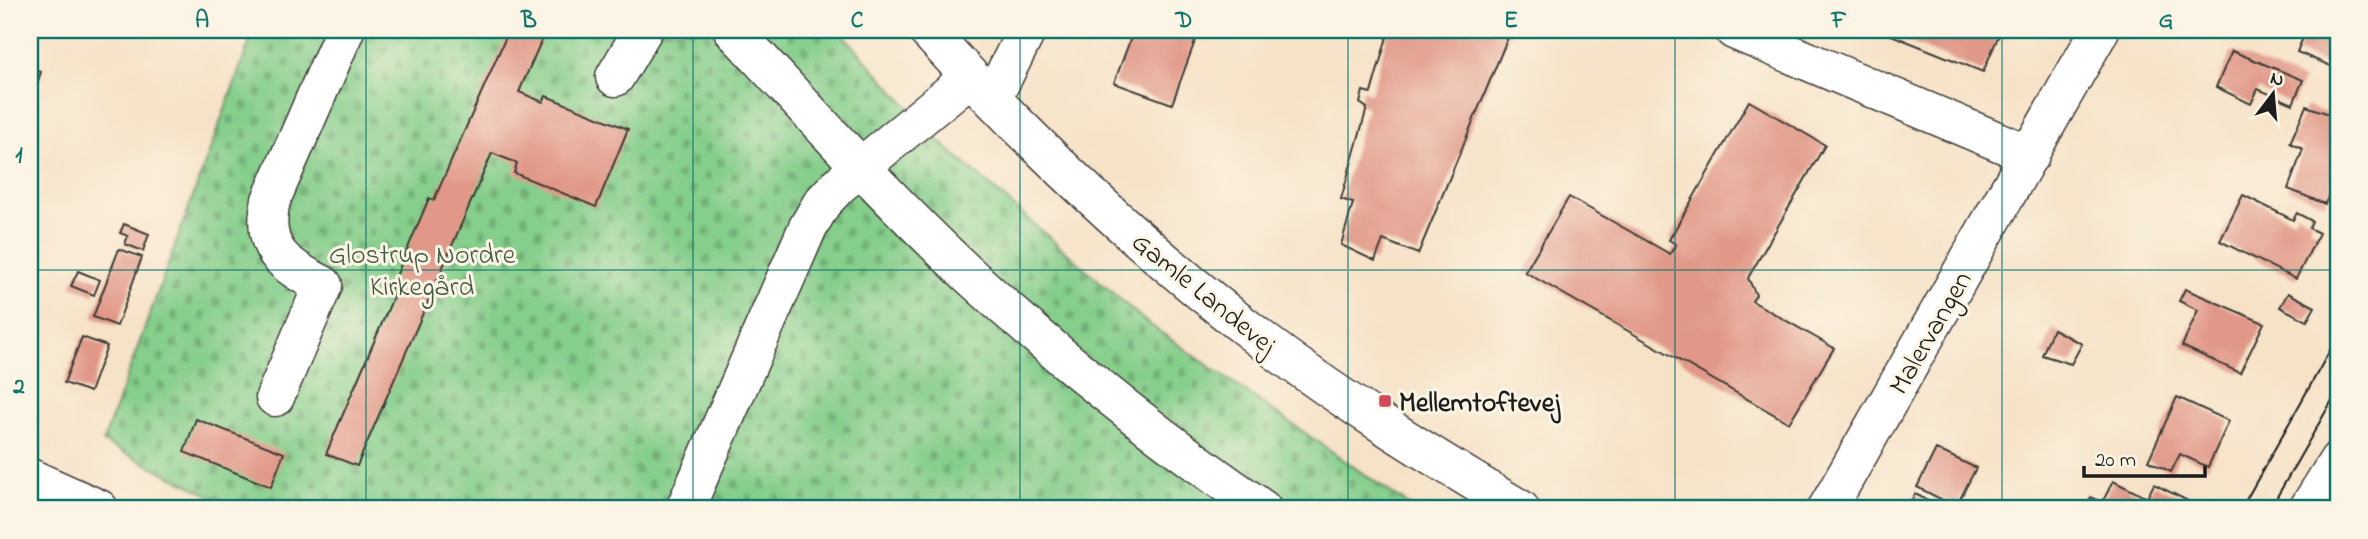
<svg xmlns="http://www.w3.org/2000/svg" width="2368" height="539" font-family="'Indie Flower',sans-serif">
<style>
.cemetery{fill:url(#cemetery-stones);stroke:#507554;stroke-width:2}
.building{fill:#e19888}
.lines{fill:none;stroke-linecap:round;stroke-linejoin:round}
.minor-casing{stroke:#3d3a36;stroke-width:41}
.major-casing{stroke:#3d3a36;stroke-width:41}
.minor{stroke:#fff;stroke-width:38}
.major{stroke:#fff;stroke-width:38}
.tram{stroke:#1c1c1c;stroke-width:2}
.grid{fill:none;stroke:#0f766e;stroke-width:2;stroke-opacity:0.55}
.poi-dot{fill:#d1495b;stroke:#fcf5e5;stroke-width:2.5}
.labels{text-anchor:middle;stroke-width:6;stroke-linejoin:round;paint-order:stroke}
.park-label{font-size:28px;fill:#415a43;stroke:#fcf5e5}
.street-label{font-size:28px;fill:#1c1c1c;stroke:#fcf5e5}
.poi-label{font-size:28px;font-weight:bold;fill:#1c1c1c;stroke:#fcf5e5;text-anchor:start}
.neatline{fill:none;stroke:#0f766e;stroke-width:2.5}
.grid-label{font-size:23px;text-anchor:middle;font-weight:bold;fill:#0f766e}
</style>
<defs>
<pattern id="cemetery-stones" width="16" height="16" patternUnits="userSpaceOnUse" patternTransform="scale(1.75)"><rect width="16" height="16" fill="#85ce8b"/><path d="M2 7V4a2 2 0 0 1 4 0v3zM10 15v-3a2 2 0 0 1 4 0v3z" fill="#72b077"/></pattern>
</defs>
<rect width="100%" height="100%" fill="#fcf5e5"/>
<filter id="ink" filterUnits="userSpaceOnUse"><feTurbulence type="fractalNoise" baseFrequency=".0143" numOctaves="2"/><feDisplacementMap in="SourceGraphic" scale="14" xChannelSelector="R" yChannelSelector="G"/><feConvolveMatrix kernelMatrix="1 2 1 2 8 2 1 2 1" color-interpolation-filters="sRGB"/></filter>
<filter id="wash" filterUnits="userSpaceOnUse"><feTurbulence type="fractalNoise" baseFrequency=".00686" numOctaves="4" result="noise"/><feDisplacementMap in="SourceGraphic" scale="28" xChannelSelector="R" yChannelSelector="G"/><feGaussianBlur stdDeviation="1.57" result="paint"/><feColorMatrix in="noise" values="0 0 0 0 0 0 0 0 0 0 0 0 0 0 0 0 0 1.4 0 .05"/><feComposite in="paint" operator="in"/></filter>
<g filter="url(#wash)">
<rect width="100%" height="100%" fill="#f6e2c7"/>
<!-- cemetery -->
<path class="cemetery" d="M254,30h585l101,112 206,180 268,187h-1177l-134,-67z"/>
<g id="blocks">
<!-- building -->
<g class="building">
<path d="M509,30h37l-27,62 24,10 3,-6 82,33 -32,78 -82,-34 3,-10 -25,-10 -135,313 -31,-12 68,-159 -5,-2 40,-95 5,2z"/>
<path d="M1134,30h65l-27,74 -58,-21z"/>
<path d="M1389,30h122l-93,224 -35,-14 -8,21 -34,-16 12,-42 -12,-4 26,-91 -7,-5 3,-12 8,2z"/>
<path d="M1879,30h122l-18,42z"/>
<path d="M2306,30h32v39l-41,-17z"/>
<path d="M2232,51l71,29 -10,24 -35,-15 -7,15 -35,-17z"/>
<path d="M30,68l11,4 -7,20 -4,-1z"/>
<path d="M1749,101l76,44 -77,133 8,17 -4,6 82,47 -45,75 -264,-151 44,-75 101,57 6,-10 -7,-4z"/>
<path d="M2306,106l32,11v58l-13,29 -37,-15 15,-40 -13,-6z"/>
<path d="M2243,195l50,25 4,-7 15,8 -3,7 10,5 -23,46 -76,-38z"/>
<path d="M124,224l25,10 -6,17 -18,-7 3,-8 -8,-3z"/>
<path d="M119,249l23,8 -25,69 -24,-9z"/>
<path d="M78,271l22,9 -6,15 -23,-9z"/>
<path d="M2185,289l79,34 -24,50 -58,-27 16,-36 -19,-9z"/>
<path d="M2288,293l27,14 -8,14 -27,-14z"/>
<path d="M2053,329l29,15 -11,20 -29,-9z"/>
<path d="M82,337l25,9 -17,46 -26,-9z"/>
<path d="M2177,397l52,24 -21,46 -28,-13 -9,18 -23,-11z"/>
<path d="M196,419l88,34 -13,34 -87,-35z"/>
<path d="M1936,449l40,19 -20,39 -39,-20z"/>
<path d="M2113,481l34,17 7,-14 34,17 -4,8h-99l6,-12 11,6z"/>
<path d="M1915,494l31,15h-39z"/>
</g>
</g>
</g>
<g filter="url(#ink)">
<use href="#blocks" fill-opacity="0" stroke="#3d3a36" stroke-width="2"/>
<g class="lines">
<defs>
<g id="minor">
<path d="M733,30c77,82 152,167 235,244 92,85 191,164 294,235"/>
<path d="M927,30c104,114 216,220 339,313 81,61 167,114 254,166"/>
<path d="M1734,30l296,125"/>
<path d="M615,77l28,-47"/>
<path d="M992,99l35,-69"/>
<path d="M275,397l48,-112c-41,-20 -63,-37 -52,-85l74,-170"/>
<path d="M30,478l69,31"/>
<path d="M685,509l123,-282 14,-24 17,-18 131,-108"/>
<path d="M1827,509l273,-479"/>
</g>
<path id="major" d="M2308,509l30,-48"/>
</defs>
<!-- minor casing -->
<use href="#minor" class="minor-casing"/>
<!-- major casing -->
<use href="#major" class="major-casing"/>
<!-- minor -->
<use href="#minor" class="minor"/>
<!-- major -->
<use href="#major" class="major"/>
<!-- tram -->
<g class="tram">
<path d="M2241,509l97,-173"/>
<path d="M2270,509l68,-119"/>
</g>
</g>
</g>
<!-- grid -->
<path class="grid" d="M366,30v479M693,30v479M1020,30v479M1348,30v479M1675,30v479M2002,30v479M30,270h2308"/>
<!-- markers -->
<rect class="poi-dot" x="1378" y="394" width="14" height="14" rx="3.5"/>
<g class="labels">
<!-- park labels -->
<g class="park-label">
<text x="422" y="263">Glostrup Nordre<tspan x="422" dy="32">Kirkegård</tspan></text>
</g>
<!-- street labels -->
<g class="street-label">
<text transform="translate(1205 292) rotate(39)" y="10">Gamle Landevej</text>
<text transform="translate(1929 332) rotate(-60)" y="10">Malervangen</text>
</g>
<!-- poi labels -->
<g class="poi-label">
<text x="1399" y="411">Mellemtoftevej</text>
</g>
</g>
<!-- margin -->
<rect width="2368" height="539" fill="none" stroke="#fcf5e5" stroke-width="77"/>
<!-- north arrow -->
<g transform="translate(2273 94) rotate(16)" stroke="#fcf5e5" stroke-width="5" paint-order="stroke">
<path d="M0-5L12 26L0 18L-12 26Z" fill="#1c1c1c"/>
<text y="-10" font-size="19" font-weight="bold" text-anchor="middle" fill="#1c1c1c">N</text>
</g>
<!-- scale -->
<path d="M2084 466v10h121v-10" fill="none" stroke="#1c1c1c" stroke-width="3.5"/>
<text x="2095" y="466" font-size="21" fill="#1c1c1c" stroke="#fcf5e5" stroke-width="5" paint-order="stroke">20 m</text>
<rect x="38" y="38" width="2292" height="462" class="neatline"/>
<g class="grid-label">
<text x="202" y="27">A</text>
<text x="529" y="27">B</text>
<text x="857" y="27">C</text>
<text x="1184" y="27">D</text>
<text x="1511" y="27">E</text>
<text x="1839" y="27">F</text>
<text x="2166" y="27">G</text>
<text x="19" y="162">1</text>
<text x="19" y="393">2</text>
</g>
</svg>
